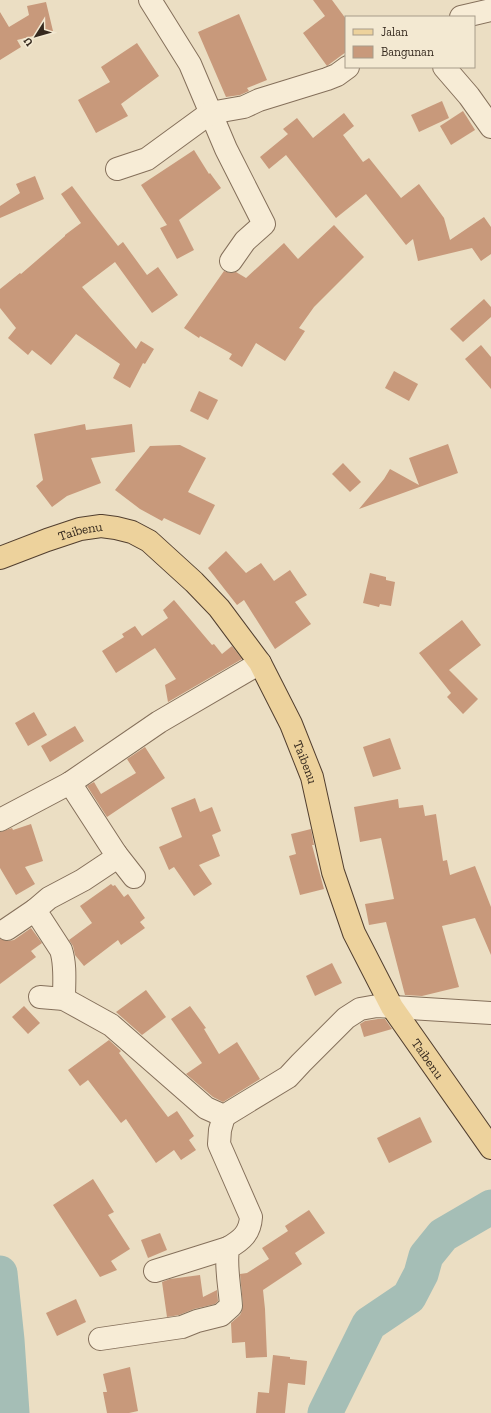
<svg xmlns="http://www.w3.org/2000/svg" width="491" height="1413" font-family="'Zilla Slab',serif">
<style>
.lines{fill:none;stroke-linecap:round;stroke-linejoin:round}
.river{stroke:#a5beb6;stroke-width:35}
.building{fill:#c8997b}
.minor-casing{stroke:#85705b;stroke-width:24}
.major-casing{stroke:#523f2f;stroke-width:24}
.minor{stroke:#f7ecd6;stroke-width:22}
.major{stroke:#edd29c;stroke-width:22}
.labels{text-anchor:middle;stroke-width:3;stroke-linejoin:round;paint-order:stroke}
.street-label{font-size:13px;fill:#35291e;stroke:#f3e9d2}
</style>
<rect width="100%" height="100%" fill="#ebdec3"/>
<g class="lines">
<!-- river -->
<g class="river">
<path d="M0,1273l7,67 5,73"/>
<path d="M325,1413l44,-89 40,-27 12,-23 5,-18 17,-21 48,-28"/>
</g>
</g>
<!-- building -->
<g class="building">
<path d="M313,0h19l14,19v33l-19,14 -24,-33 22,-17z"/>
<path d="M46,2l7,29 -36,9 4,7 -21,13v-48l9,15 20,-12 -2,-9z"/>
<path d="M239,14l28,66 -20,8 2,3 -9,4 -14,2 -28,-65z"/>
<path d="M137,43l22,33 -38,28 7,12 -32,17 -18,-33 32,-18 -9,-15z"/>
<path d="M442,101l7,17 -30,14 -8,-17z"/>
<path d="M463,111l12,19 -24,15 -11,-19z"/>
<path d="M344,113l10,13 -11,9 20,27 6,-4 32,40 18,-14 25,34 6,22 34,-23 7,10v27l-10,7 -9,-13 -54,13 -5,-22 -7,6 -40,-51 -30,24 -50,-63 -17,14 -9,-12 28,-23 -5,-5 14,-11 16,20z"/>
<path d="M194,150l15,24 1,-1 11,15 -42,32 15,30 -17,9 -17,-31 7,-3 -26,-40z"/>
<path d="M35,176l9,23 -44,19v-12l20,-13 -4,-9z"/>
<path d="M72,186l21,28 25,32 5,-4 24,33 11,-8 20,28 -26,18 -37,-51 -33,25 54,62 5,-8 13,8 -9,15 -2,-1 -13,25 -17,-10 7,-14 -44,-30 -25,31 -19,-15 -4,5 -20,-17 8,-10 -16,-20v-19l20,-16 1,1 44,-38v-1l16,-12 -20,-29z"/>
<path d="M334,225l30,32 -50,50 -15,21 6,3 -20,30 -29,-18 -14,24 -13,-8 3,-5 -32,-18 -1,2 -15,-10 40,-57 6,2 6,-1 10,6 38,-35 14,16z"/>
<path d="M484,299l7,8v10l-28,25 -13,-13z"/>
<path d="M481,345l10,12v32l-26,-30z"/>
<path d="M394,371l24,13 -9,17 -24,-13z"/>
<path d="M199,391l19,9 -10,20 -18,-9z"/>
<path d="M85,424l1,6 46,-6 3,28 -44,6 10,25 -34,13 -15,11 -16,-21 7,-6 -9,-46z"/>
<path d="M448,444l10,29 -99,36 25,-30 6,-10 29,16 -10,-27z"/>
<path d="M180,445l26,13 -18,34 27,13 -15,30 -36,-17 -2,3 -22,-12 -25,-19 35,-44z"/>
<path d="M343,463l18,19 -11,10 -18,-18z"/>
<path d="M226,551l20,22 15,-10 13,18 16,-11 17,25 -12,7 16,22 -36,25 -31,-49 -7,5 -29,-37z"/>
<path d="M370,573l16,4v3l9,2 -4,24 -11,-2 -1,3 -16,-4z"/>
<path d="M174,600l38,45 2,-1 8,10 10,-8 10,13 -74,43 -3,-17 11,-6 -21,-31 -39,25 -14,-22 22,-14 -2,-3 13,-8 7,10 26,-18 -5,-8z"/>
<path d="M462,620l19,25 -32,25 29,29 -15,15 -16,-17 4,-4 -32,-40z"/>
<path d="M34,712l13,23 -19,11 -13,-23z"/>
<path d="M75,726l9,15 -34,21 -9,-16z"/>
<path d="M390,738l11,31 -28,8 -10,-30z"/>
<path d="M145,747l20,31 -58,39 -20,-31 7,-4 7,12 35,-21 -9,-14z"/>
<path d="M195,798l5,14 12,-5 9,24 -9,4 8,21 -21,9 13,19 -18,12 -20,-29 -5,3 -10,-23 23,-10 -11,-29z"/>
<path d="M398,799l1,9 24,-3 2,11 11,-2 7,47 4,-1 3,15 25,-9 16,41v48l-16,-37 -33,8 17,61 -37,9 -17,-1 -19,-73 -17,3 -4,-21 29,-5 -13,-61 -21,4 -6,-35z"/>
<path d="M31,824l12,37 -18,6 10,17 -19,11 -16,-27v-36l12,-4 1,2z"/>
<path d="M311,829l3,16h-2l12,44 -24,6 -11,-39 7,-2 -5,-20z"/>
<path d="M111,884l2,2 2,-1 9,12 4,-3 17,24 -5,4 5,6 -24,17 -3,-5 -34,26 -9,-11 -2,-9 -4,-6 23,-17 -12,-17z"/>
<path d="M31,928l11,15 -11,8 5,6 -36,27v-45l8,2 6,-1z"/>
<path d="M332,963l10,20 -27,13 -9,-20z"/>
<path d="M146,990l20,27 -24,18 -26,-23z"/>
<path d="M24,1006l16,17 -12,11 -16,-17z"/>
<path d="M190,1006l16,22 -2,1 15,25 18,-12 23,37 -37,23 -10,-5 -27,-23 16,-11 -31,-44z"/>
<path d="M378,1019h7l7,10 -28,8 -4,-13 5,-3z"/>
<path d="M109,1040l12,11 -2,2 49,64 9,-6 17,25 -5,4 7,10 -15,10 -7,-10 -18,13 -30,-44 -5,4 -33,-43 -8,6 -12,-16z"/>
<path d="M420,1117l12,25 -43,21 -12,-25z"/>
<path d="M93,1179l21,33 -6,3 22,34 -19,12 6,9 -17,7 -47,-72z"/>
<path d="M309,1210l16,23 -30,20 7,11 -39,26 2,19 2,48 -21,1 -1,-16 -13,1 -1,-20 9,-8 2,-4 1,-6 -3,-31 7,-1 22,-14 -7,-11 26,-17 -3,-5z"/>
<path d="M160,1233l7,17 -19,8 -7,-18z"/>
<path d="M200,1275l3,22 14,-7 1,11 -3,3 -21,5 -15,6 -12,2 -5,-35 8,-3z"/>
<path d="M76,1299l10,23 -29,14 -11,-23z"/>
<path d="M273,1355l17,2v2l17,2 -2,24 -17,-2 -3,30h-29l2,-21 11,1z"/>
<path d="M130,1367l8,44 -9,2h-22l-4,-21h4l-4,-18z"/>
</g>
<g class="lines">
<defs>
<g id="minor">
<path d="M150,0l40,64 36,85 38,75 -19,17 -14,20"/>
<path d="M461,17l30,-7"/>
<path d="M444,67l25,29 22,31"/>
<path d="M117,169l30,-10 63,-46 34,-6 15,-7 68,-21 10,-4 11,-8"/>
<path d="M0,820l70,-37 89,-61 101,-59"/>
<path d="M116,854l18,23"/>
<path d="M7,929l28,-19"/>
<path d="M40,997l24,2 47,26 95,83 18,8 64,-39 13,-14 45,-45 14,-9 17,-3 114,7"/>
<path d="M64,999c0,-16 2,-34 -3,-49l-26,-40 14,-12 34,-18 27,-18 4,-3 2,-5 -46,-71"/>
<path d="M155,1271l73,-23"/>
<path d="M100,1339l82,-12 15,-6 24,-6 10,-9c-1,-19 -6,-39 -3,-58 14,-8 22,-15 23,-31l-32,-73 1,-14 4,-14"/>
</g>
<g id="major">
<path id="s1" d="M0,558l47,-18 33,-11 21,-3 15,2 16,4 17,9 45,41 25,26 41,55 31,61 21,53 21,95 21,61 38,74 99,141"/>
</g>
</defs>
<!-- minor casing -->
<use href="#minor" class="minor-casing"/>
<!-- major casing -->
<use href="#major" class="major-casing"/>
<!-- minor -->
<use href="#minor" class="minor"/>
<!-- major -->
<use href="#major" class="major"/>
</g>
<g class="labels">
<!-- street labels -->
<g class="street-label">
<text dy="5" stroke="none"><textPath href="#s1" startOffset="85">Taibenu</textPath></text>
<text dy="5" stroke="none"><textPath href="#s1" startOffset="432">Taibenu</textPath></text>
<text dy="5" stroke="none"><textPath href="#s1" startOffset="756">Taibenu</textPath></text>
</g>
</g>
<!-- legend -->
<rect x="345" y="16" width="130" height="52" fill="#f3e9d2" stroke="#a79c8a"/>
<rect x="353" y="29" width="20" height="6" fill="#edd29c" stroke="#a79c8a"/>
<text x="381" y="36" font-size="12" fill="#35291e">Jalan</text>
<rect x="353" y="46" width="20" height="12" fill="#c8997b" stroke="#a79c8a"/>
<text x="381" y="56" font-size="12" fill="#35291e">Bangunan</text>
<!-- north arrow -->
<g transform="translate(36 36) rotate(233)" stroke="#f3e9d2" stroke-width="3" paint-order="stroke">
<path d="M0-3L7 15L0 10L-7 15Z" fill="#35291e"/>
<text y="-6" font-size="11" font-weight="bold" text-anchor="middle" fill="#35291e">U</text>
</g>
</svg>
